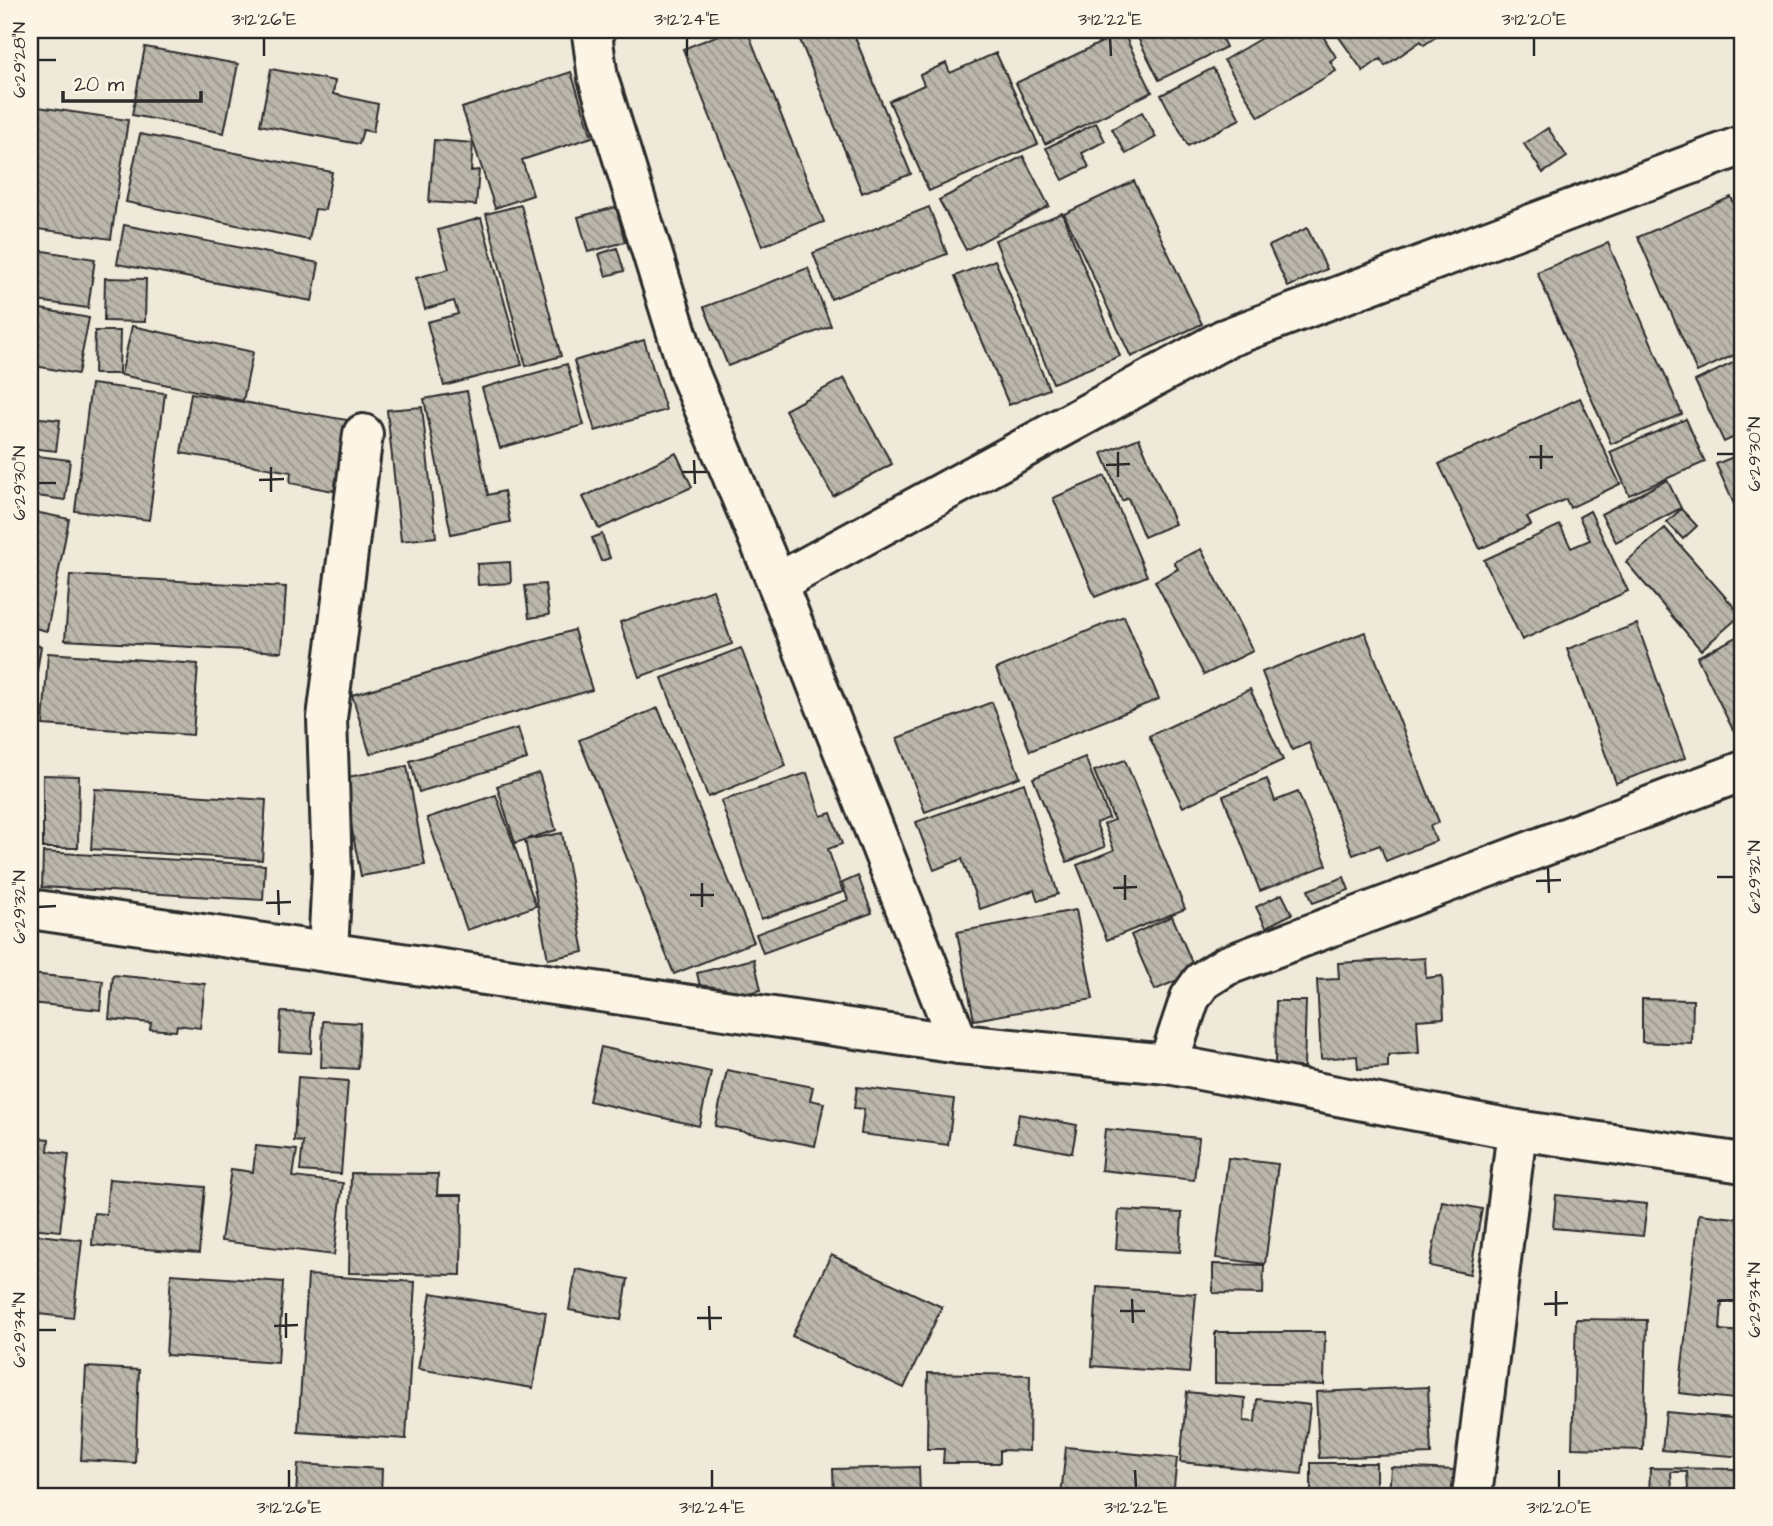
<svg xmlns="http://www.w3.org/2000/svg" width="1773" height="1526" font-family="'Architects Daughter',sans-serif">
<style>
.building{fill:url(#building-back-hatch);stroke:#2b2b2b;stroke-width:2;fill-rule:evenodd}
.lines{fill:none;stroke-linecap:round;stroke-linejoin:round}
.street-casing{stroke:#2b2b2b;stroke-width:44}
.street{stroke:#fcf5e5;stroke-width:38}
.ticks{fill:none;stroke:#2b2b2b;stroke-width:2.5}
.neatline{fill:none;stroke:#2b2b2b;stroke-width:2.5}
.ticks-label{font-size:18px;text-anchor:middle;fill:#2b2b2b}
</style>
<defs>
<pattern id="building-back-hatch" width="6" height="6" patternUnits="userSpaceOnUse" patternTransform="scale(1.75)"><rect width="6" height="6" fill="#bcb7ac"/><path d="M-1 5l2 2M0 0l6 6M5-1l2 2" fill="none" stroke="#99958c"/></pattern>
</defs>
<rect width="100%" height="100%" fill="#efe9da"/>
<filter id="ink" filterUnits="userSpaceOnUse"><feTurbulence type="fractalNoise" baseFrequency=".0143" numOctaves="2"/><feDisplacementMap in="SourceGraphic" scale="14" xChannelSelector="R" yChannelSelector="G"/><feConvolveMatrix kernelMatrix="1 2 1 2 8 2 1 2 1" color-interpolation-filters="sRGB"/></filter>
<g filter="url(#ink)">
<!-- building -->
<g class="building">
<path d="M731,30h16l77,192 -62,24 -79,-197z"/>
<path d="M796,30h56l59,144 -49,19z"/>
<path d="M1134,30h84l8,17 -67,33z"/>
<path d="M1275,30h44l17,27 -6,4 6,10 -77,46 -35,-57z"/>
<path d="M1334,30h112l-22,15 -3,-4 -36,25 -5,-7 -17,12z"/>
<path d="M1123,32l29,60 -107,52 -29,-61z"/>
<path d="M145,47l93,17 -14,69 -92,-18z"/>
<path d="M996,53l42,91 -109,47 -40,-90 35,-16 -4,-10 26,-12 4,10z"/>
<path d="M1213,68l27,51 -52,27 -27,-51z"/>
<path d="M271,69l64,12 -2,13 45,10 -5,28 -10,-2 -4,14 -99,-19z"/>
<path d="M571,72l21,65 -70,23 11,35 -38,13 -33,-100z"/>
<path d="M38,107l90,13 -17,119 -81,-11v-64z"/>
<path d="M1142,112l14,25 -30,17 -14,-25z"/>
<path d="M1096,123l9,18 -23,12 7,14 -26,13 -17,-32z"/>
<path d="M1548,128l19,29 -24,16 -19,-29z"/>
<path d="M140,134l192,38 -7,38 -10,-1 -6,31 -183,-38z"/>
<path d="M434,140l39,3 -2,28 8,-1 -3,35 -47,-3z"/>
<path d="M1023,156l26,50 -83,44 -27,-50z"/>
<path d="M1134,181l68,143 -71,33 -67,-143z"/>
<path d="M1731,197l12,27v127l-46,21 -59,-135z"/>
<path d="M521,205l40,151 -35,10 -40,-152z"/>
<path d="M616,207l9,35 -37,10 -10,-35z"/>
<path d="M929,207l18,47 -116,45 -18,-46z"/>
<path d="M1062,213l58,143 -67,27 -58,-143z"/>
<path d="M481,218l41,147 -78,21 -17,-64 31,-8 -4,-13 -29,8 -9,-31 33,-9 -11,-39z"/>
<path d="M124,225l195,38 -7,38 -195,-37z"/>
<path d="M1307,228l20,41 -39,18 -19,-41z"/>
<path d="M1608,243l74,171 -71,30 -74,-172z"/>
<path d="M617,248l7,23 -18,5 -7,-22z"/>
<path d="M30,249l65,10 -7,49 -58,-8z"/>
<path d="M995,260l54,129 -40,16 -54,-129z"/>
<path d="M808,268l23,58 -103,40 -24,-59z"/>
<path d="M105,278l41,1 -1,43 -41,-1z"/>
<path d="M30,307l59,11 -11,56 -48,-9z"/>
<path d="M132,326l121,26 -10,49 -122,-26z"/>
<path d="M95,331h25l-1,43h-25z"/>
<path d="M644,340l22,70 -71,21 -21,-70z"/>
<path d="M1743,358v75l-19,9 -29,-61z"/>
<path d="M567,364l17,61 -84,23 -18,-60z"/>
<path d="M844,378l48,86 -59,32 -48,-86z"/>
<path d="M91,384l74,9 -16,127 -74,-9z"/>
<path d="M467,391l21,104 16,-4 6,31 -59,12 -27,-135z"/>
<path d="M191,393l156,27 -13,71 -44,-8 1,-11 -110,-19z"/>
<path d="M1580,398l40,86 -50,24 -4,-9 -39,18 4,8 -51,24 -41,-85z"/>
<path d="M422,407l14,130 -35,4 -14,-131z"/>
<path d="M30,417l30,3 -4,31 -26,-3z"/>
<path d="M1686,419l19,43 -76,33 -19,-43z"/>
<path d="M1139,438l36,86 -31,13 -16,-39 -6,3 -20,-48z"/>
<path d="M676,453l16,34 -93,42 -16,-32z"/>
<path d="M1743,453v71l-27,-60z"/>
<path d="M30,455l40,5 -5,40 -35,-5z"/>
<path d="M1105,476l42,100 -52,21 -42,-99z"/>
<path d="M1667,480l14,28 -65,34 -15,-28z"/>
<path d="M1681,509l16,17 -14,13 -16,-17z"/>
<path d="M30,511l39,8 -22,112 -17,-4z"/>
<path d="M1590,511l38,80 -106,49 -38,-80 76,-35 11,23 19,-8 -11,-23z"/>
<path d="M1665,528l76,87 -40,35 -75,-88z"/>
<path d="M602,534l8,24 -9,3 -9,-23z"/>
<path d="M1201,549l52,102 -49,24 -49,-94 23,-12 -4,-7z"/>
<path d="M510,562l1,21 -33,2 -1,-21z"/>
<path d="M70,575l216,12 -4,65 -217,-12z"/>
<path d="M545,584l4,31 -20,3 -4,-32z"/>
<path d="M713,590l19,54 -93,33 -19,-55z"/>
<path d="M1124,616l35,83 -129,52 -34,-82z"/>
<path d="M1637,624l48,134 -69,25 -49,-134z"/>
<path d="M574,630l18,60 -222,64 -18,-59z"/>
<path d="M1365,632l74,190 -9,4 6,15 -50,20 -6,-16 -27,10 -44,-112 -17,7 -30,-78z"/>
<path d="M1743,634v91l-10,5 -36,-73z"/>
<path d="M30,644l11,2 -11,70z"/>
<path d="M741,648l45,118 -78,31 -46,-119z"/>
<path d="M48,653l150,11 -5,71 -150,-10z"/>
<path d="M1250,689l33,71 -100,47 -34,-71z"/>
<path d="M992,702l28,75 -95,35 -28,-74z"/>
<path d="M658,708l96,234 -80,32 -95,-234z"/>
<path d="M518,728l9,31 -108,33 -9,-31z"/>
<path d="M1085,757l24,61 -13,5 9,24 -38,15 -34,-84z"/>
<path d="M1125,760l60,149 -78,31 -30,-75 37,-15 -10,-26 10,-4 -20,-49z"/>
<path d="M407,766l18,99 -64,11 -19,-98z"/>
<path d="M539,773l17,57 -41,13 -18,-57z"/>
<path d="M807,773l14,43 10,-3 11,31 -14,5 15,43 -82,27 -40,-118z"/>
<path d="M43,775l36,1 -1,72h-35z"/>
<path d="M1267,779l8,22 23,-9 29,73 -67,26 -37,-95z"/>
<path d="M1024,783l34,111 -20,7 -4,-11 -54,19 -18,-50 -28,11 -18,-48z"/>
<path d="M95,789l171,11 -4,60 -171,-11z"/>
<path d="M496,795l40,111 -69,24 -40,-112z"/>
<path d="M562,833l22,119 -36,7 -23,-119z"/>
<path d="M43,852l222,13 -2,35 -221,-13z"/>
<path d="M858,876l14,37 -109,40 -7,-19 92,-34 -6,-17z"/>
<path d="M1344,877l5,13 -36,13 -5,-13z"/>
<path d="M1282,894l10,20 -26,13 -10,-20z"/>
<path d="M1076,910l17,89 -119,21 -17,-88z"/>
<path d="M1172,916l24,56 -41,18 -24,-55z"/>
<path d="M1425,958l1,20 16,-2 2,42 -27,2 2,33 -31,2v12l-30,2 -1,-13 -36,3 -4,-79 22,-1 -1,-16z"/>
<path d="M754,959l7,31 -57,14 -7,-31z"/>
<path d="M30,974l73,7 -3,29 -70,-7z"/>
<path d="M113,975l92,9 -5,44 -23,-3 -1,6 -26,-2 1,-6 -42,-4z"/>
<path d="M1642,999l51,1 -1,44 -50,-2z"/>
<path d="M1276,1001h30l-2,66 -29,1z"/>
<path d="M281,1012l32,1 -2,40 -32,-2z"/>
<path d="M323,1021l37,2 -2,46 -37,-2z"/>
<path d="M601,1047l110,25 -12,54 -110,-25z"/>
<path d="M727,1070l86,17 -3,13 14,3 -9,43 -100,-20z"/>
<path d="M298,1077l50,4 -7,93 -41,-3 3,-29 -9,-1z"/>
<path d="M857,1087l97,12 -6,46 -87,-11 3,-25 -10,-1z"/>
<path d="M1019,1114l58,11 -5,28 -58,-11z"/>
<path d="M1105,1129l94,9 -5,42 -93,-10z"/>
<path d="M30,1137l19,2 -1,12 21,3 -9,77 -30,-3z"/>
<path d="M256,1146l41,4 -4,27 50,6 -9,72 -113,-14 10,-72 22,3z"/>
<path d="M1228,1158l50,6 -13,100 -49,-6z"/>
<path d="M351,1173l87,1 -1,21h25l-1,80 -112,-2z"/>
<path d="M109,1179l96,8 -6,66 -107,-8 2,-32 12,1z"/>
<path d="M1556,1195l91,9 -4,32 -90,-8z"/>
<path d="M1442,1201l40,8 -12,65 -40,-8z"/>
<path d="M1119,1210l63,3 -2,39 -64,-3z"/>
<path d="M1699,1214l44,5v84l-21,-2 -2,29 23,2v68l-64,-7z"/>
<path d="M30,1234l52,6 -9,78 -43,-5z"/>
<path d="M831,1255l111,52 -38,81 -112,-52z"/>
<path d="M1213,1264l51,1 -1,29 -50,-1z"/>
<path d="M576,1269l52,10 -7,41 -52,-10z"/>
<path d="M171,1274l112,8 -5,81 -112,-8z"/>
<path d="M308,1275l107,7 -9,157 -108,-7z"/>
<path d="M1097,1287l99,7 -7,79 -97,-7z"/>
<path d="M431,1293l115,19 -13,76 -115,-19z"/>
<path d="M1576,1319l71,1 -4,130 -71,-2z"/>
<path d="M1215,1332h110l-1,53 -109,-2z"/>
<path d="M86,1367l53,3 -4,93 -54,-3z"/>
<path d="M928,1373l102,2 -1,76 -29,-1v13h-57l1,-14h-17z"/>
<path d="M1428,1387l3,67 -112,4 -3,-66z"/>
<path d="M1187,1392l58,6 -1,23 11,1 2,-23 53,6 -8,69 -122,-12z"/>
<path d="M1666,1412l77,7v38l-81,-7z"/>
<path d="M1066,1447l111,11 -4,38h-112z"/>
<rect x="1311" y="1463" width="65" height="33"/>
<path d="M298,1464l84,5 -1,27h-85z"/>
<path d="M919,1467l1,29h-86l-1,-27z"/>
<path d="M1391,1467l64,3 -1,26h-65z"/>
<path d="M1650,1468l93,1v27h-94zM1671,1472h16l1,18h-16z"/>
</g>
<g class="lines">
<defs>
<g id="street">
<path d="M596,30l-4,4 6,44 91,294 88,211 182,461"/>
<path d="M777,583l447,-244 519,-194"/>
<path d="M30,909l929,135 209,20 349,66 226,33"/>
<path d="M328,952l4,-80 -5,-154 36,-284"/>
<path d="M1168,1064l22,-66 12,-17 24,-15 517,-195"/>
<path d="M1472,1496l45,-366"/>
</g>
</defs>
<!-- street casing -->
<use href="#street" class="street-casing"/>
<!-- street -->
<use href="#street" class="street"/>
</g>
</g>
<!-- ticks -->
<path class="ticks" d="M264,38v18M687,38v18M1110,38l1,18M1534,38v18M38,60h18M1541,445v24M1118,452v25M1717,454h17M1529,457h24M694,460l1,24M1106,465l24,-1M271,467v25M682,472h25M259,480l25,-1M38,483h18M1548,868l1,25M1125,875v25M1717,877h17M1536,881l25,-1M702,883v24M1113,888l24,-1M278,890l1,25M690,895h24M266,903l25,-1M38,907l18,-1M1556,1291v25M1132,1299l1,24M1717,1301l17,-1M1544,1304l24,-1M709,1306l1,24M1120,1311h25M286,1313v25M697,1318h25M274,1326l24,-1M38,1330h18M289,1470v18M712,1470v18M1135,1470l1,18M1559,1470v18"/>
<!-- margin -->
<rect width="1773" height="1526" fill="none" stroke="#fcf5e5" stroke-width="77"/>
<!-- scale -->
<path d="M63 91v10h138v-10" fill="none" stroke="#2b2b2b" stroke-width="3.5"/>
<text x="74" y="91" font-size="21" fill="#2b2b2b" stroke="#fcf5e5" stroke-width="5" paint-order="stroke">20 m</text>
<rect x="38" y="38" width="1696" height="1450" class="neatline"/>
<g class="ticks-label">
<text x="264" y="25">3°12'26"E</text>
<text x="687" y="25">3°12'24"E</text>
<text x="1110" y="25">3°12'22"E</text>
<text x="1534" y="25">3°12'20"E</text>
<text transform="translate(19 60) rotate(-90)" y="6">6°29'28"N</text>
<text transform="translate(1754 454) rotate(-90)" y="6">6°29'30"N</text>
<text transform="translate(19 483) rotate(-90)" y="6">6°29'30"N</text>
<text transform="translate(1754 877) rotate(-90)" y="6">6°29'32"N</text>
<text transform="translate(19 907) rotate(-90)" y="6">6°29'32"N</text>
<text transform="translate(1754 1300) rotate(-90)" y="6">6°29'34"N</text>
<text transform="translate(19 1330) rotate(-90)" y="6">6°29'34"N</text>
<text x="289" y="1513">3°12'26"E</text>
<text x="712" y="1513">3°12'24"E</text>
<text x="1136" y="1513">3°12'22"E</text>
<text x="1559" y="1513">3°12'20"E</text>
</g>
</svg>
